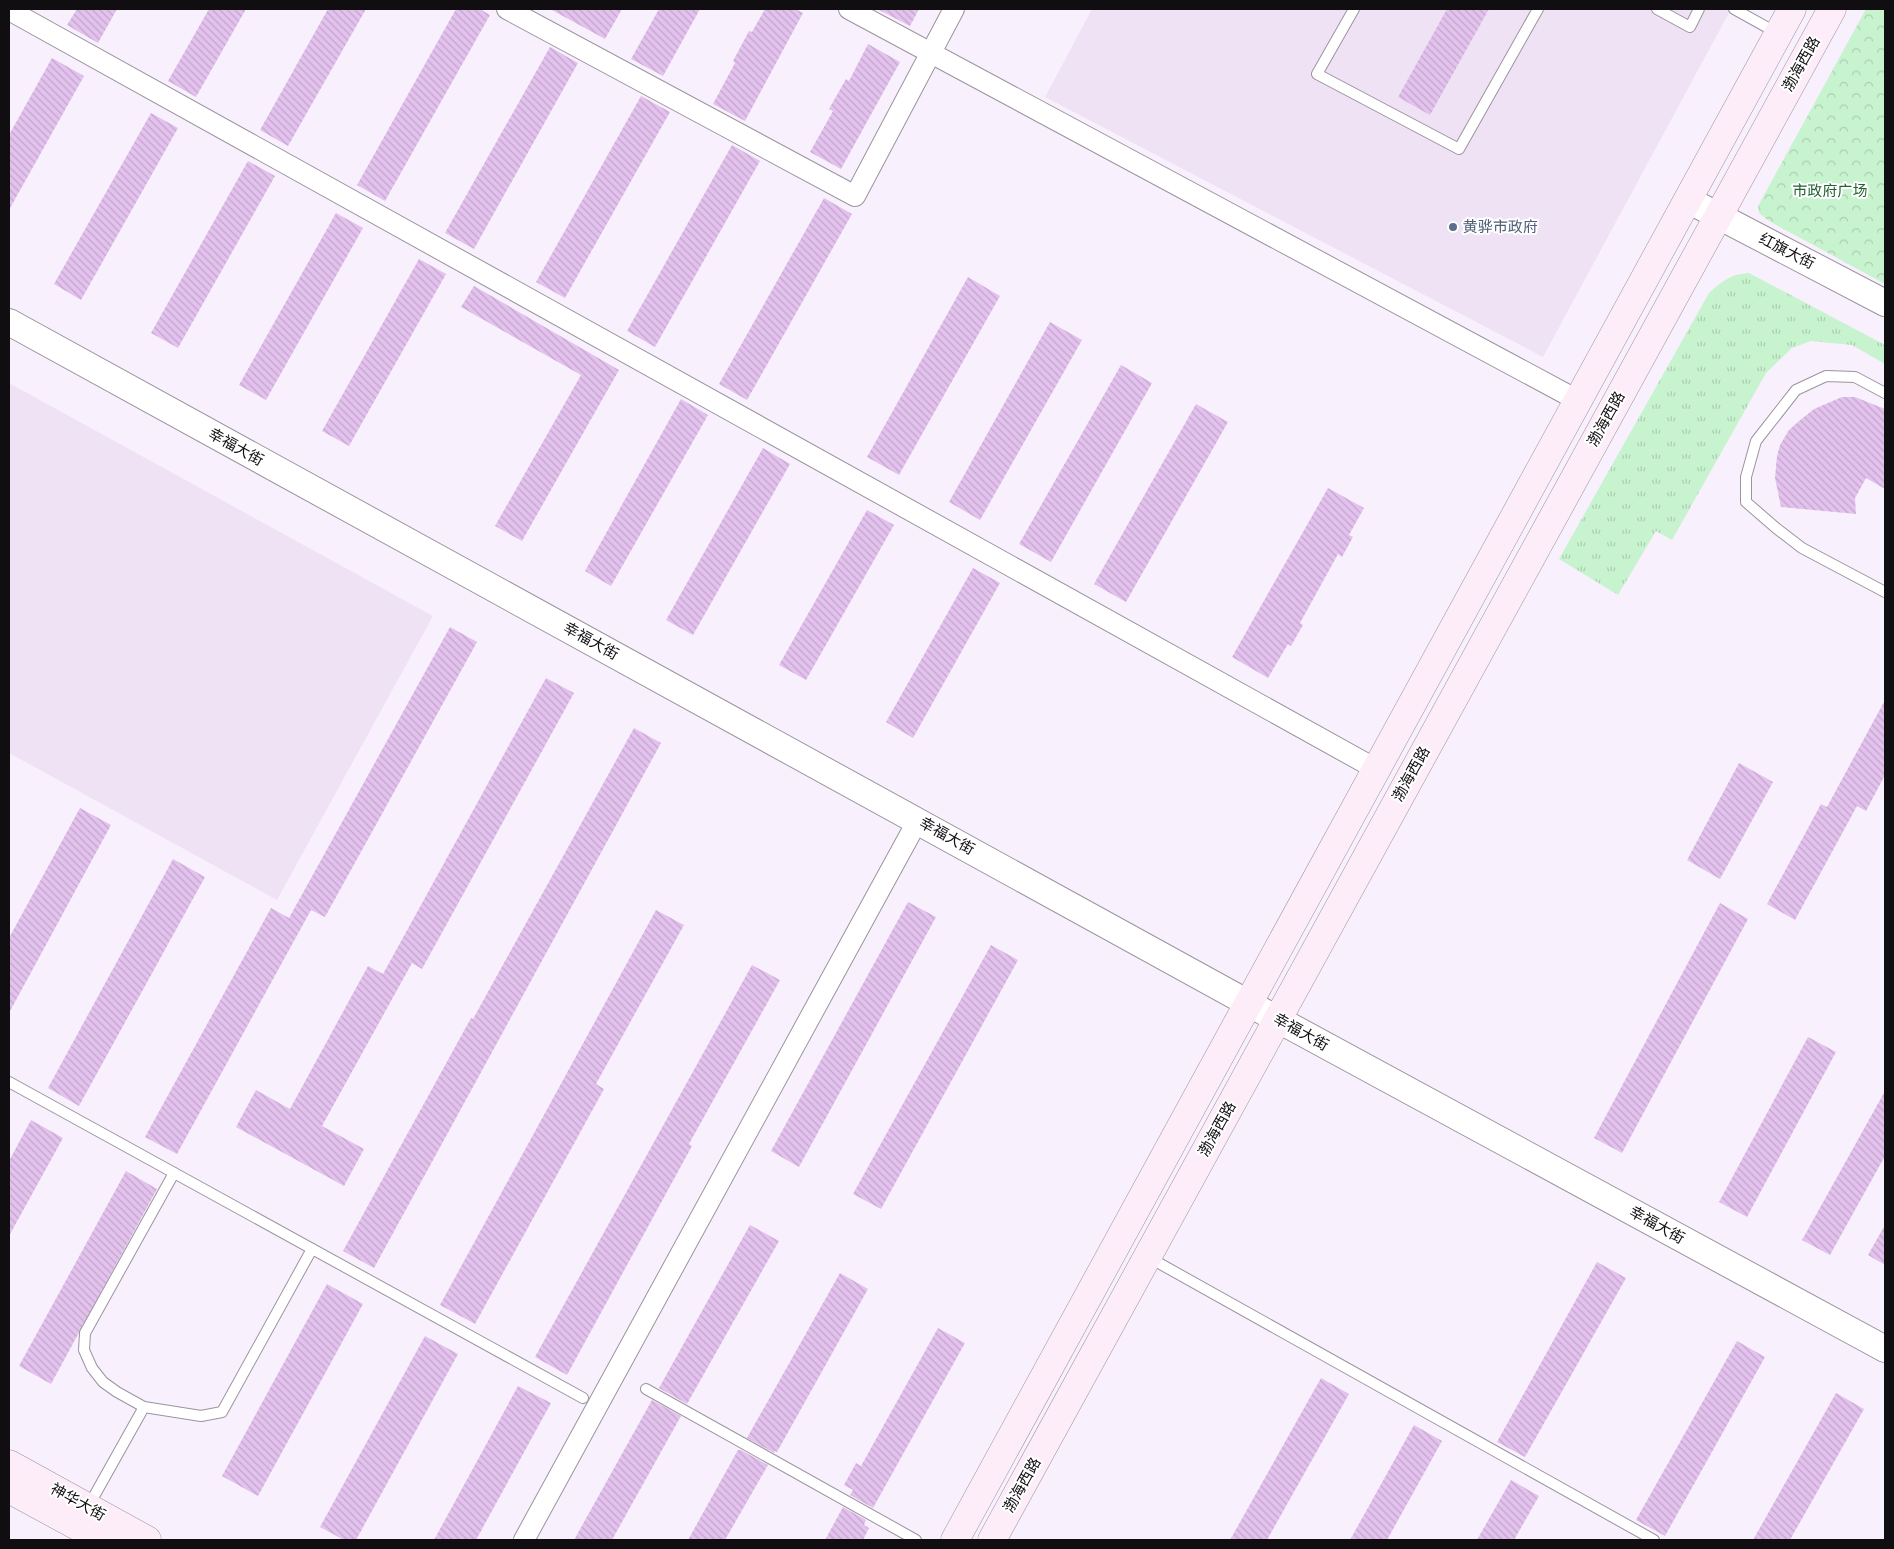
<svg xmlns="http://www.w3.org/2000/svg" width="1894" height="1549" font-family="'Titillium Web','Noto Sans SC',sans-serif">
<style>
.built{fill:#efe2f4}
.grass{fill:url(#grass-tufts)}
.park{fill:url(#park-crowns)}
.building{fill:url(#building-back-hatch)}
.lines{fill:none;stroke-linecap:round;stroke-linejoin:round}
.service-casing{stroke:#9c939f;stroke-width:12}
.minor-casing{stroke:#9c939f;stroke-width:22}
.tertiary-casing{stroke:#9c939f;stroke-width:28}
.secondary-casing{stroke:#9c939f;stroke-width:29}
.service{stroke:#fff;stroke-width:10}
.minor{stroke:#fff;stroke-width:20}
.tertiary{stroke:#fff;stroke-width:26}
.secondary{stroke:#fdedf8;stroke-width:28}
.service-dot{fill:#5c6f8a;stroke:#fff;stroke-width:2}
.labels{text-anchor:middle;stroke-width:4;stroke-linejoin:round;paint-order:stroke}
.street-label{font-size:15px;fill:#110e12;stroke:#fff}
.park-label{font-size:15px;fill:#226234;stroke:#fff}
.service-label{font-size:15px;fill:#4e5e75;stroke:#fff;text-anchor:start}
</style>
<defs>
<pattern id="grass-tufts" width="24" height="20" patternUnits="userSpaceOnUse" patternTransform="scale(1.25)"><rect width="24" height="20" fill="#c8f3cf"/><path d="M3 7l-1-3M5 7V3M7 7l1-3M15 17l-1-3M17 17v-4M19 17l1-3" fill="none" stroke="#abcfb1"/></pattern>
<pattern id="park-crowns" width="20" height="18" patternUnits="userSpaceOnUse" patternTransform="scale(1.25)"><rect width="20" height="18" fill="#c8f3cf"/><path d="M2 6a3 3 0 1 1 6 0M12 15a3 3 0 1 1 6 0" fill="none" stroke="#abcfb1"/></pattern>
<pattern id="building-back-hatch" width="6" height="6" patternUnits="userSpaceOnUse" patternTransform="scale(1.25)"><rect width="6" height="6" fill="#e3c2ee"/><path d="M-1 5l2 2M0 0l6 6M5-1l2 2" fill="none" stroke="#c2a6cb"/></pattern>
</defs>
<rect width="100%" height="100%" fill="#f9f0fd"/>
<!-- built -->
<g class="built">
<path d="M1092,9h639l-188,348 -498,-260z"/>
<path d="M9,383l424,233 -156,284 -268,-147z"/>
</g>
<!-- grass -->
<path class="grass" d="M1749,273l136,72v19l-33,-19 -41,-4 -19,7 -26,25 -94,167 -16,-9 -38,64 -59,-36 150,-266c13,-12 22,-19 40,-20z"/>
<!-- park -->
<path class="park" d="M1866,9h19v275l-116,-63 -10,-8 -1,-7z"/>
<!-- building -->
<g class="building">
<path d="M77,9h40l-19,34 -31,-18z"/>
<path d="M209,9h37l-50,88 -28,-16z"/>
<path d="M328,9h38l-78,137 -28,-16z"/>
<path d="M456,9h24l10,6 -105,186 -28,-16z"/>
<path d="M550,9h72l-17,30z"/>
<path d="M659,9h41l-37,67 -32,-17z"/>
<path d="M765,9h30l8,4 -58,108 -32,-17 22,-41 -2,-2 16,-30 3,1z"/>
<path d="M877,9h42l-9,17z"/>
<path d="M1447,9h42l-59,106 -32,-18z"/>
<path d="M868,44l32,18 -59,107 -31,-17 23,-41 -4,-2 17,-30 3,2z"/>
<path d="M550,47l28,16 -104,186 -29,-16z"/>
<path d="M52,58l32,18 -75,134v-75z"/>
<path d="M641,96l29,16 -105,186 -29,-16z"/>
<path d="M151,113l27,15 -97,172 -27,-16z"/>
<path d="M732,145l28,16 -105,186 -28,-16z"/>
<path d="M248,161l27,15 -97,172 -27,-15z"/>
<path d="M824,198l28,16 -105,186 -28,-16z"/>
<path d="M336,213l27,15 -97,172 -27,-15z"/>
<path d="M419,259l27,15 -97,172 -27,-15z"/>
<path d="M968,277l32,19 -101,179 -32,-18z"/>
<path d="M474,286l145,84 -97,171 -27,-15 86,-151 -120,-68z"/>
<path d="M1050,322l32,18 -102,180 -31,-18z"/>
<path d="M1121,365l31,18 -101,179 -32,-18z"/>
<path d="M1842,397h13l30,12v80l-19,-11 -11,20 1,16 -75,-7 -6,-29 2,-22 3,-11 9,-15 10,-9 15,-12z"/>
<path d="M681,399l27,16 -97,171 -26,-15z"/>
<path d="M1196,404l32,18 -102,180 -32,-18z"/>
<path d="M763,448l27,16 -97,171 -27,-15z"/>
<path d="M1328,488l36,20 -15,27 4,2 -11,20 -4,-3 -38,69 3,2 -12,21 -3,-2 -20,34 -36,-21z"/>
<path d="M867,510l27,15 -88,155 -27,-15z"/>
<path d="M973,568l27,15 -87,155 -27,-16z"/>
<path d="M450,627l27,15 -152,275 -14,-7 -134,244 -32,-17 126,-229 18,10z"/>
<path d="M546,678l28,15 -152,276 -10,-6 -90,163 42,23 -20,37 -108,-59 20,-37 34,19 78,-143 15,8z"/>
<path d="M1885,700v75l-19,36 -9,-5 -62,114 -28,-16 54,-100 6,3z"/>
<path d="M634,728l27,15 -287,525 -31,-17 128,-233 2,1z"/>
<path d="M1739,763l34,19 -53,97 -33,-19z"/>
<path d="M80,808l31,17 -102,188v-75z"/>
<path d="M173,859l32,18 -126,229 -31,-18z"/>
<path d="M908,902l28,15 -137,250 -28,-16z"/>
<path d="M1720,903l28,16 -126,234 -28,-15z"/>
<path d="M656,910l28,15 -88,159 8,5 -129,235 -35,-19z"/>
<path d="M991,945l27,15 -137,249 -28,-15z"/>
<path d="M752,965l28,15 -91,164 3,2 -125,229 -32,-18z"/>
<path d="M1808,1037l28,15 -89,165 -28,-15z"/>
<path d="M1885,1091v65l-55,99 -28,-15z"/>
<path d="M31,1120l32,18 -54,98v-75z"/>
<path d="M126,1171l31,18 -106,195 -32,-18z"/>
<path d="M750,1225l29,16 -92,163 -28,-16z"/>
<path d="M1885,1225v40l-17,-10z"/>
<path d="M1597,1262l29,16 -101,179 -28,-15z"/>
<path d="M840,1273l28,16 -91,163 -2,-1 -1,2 -27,-15z"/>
<path d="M327,1284l36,20 -105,192 -36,-20z"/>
<path d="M938,1328l27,15 -92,165 -23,-13 3,-5 -9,-5 12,-22 5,3z"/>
<path d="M425,1336l33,18 -102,186h-12l-24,-13z"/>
<path d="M1737,1341l28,16 -100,179 -29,-16z"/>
<path d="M1321,1378l28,16 -82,146h-37z"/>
<path d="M518,1386l33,17 -75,137h-42z"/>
<path d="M1836,1393l28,16 -74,131h-37z"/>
<path d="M652,1400l29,16 -69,124h-38z"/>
<path d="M1414,1425l28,16 -55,99h-37z"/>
<path d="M738,1450h3l27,15 -43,75h-37z"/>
<path d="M1511,1480l28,16 -25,44h-37z"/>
<path d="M843,1507l23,13 -2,5 5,3 -6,12h-38z"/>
</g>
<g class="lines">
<defs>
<g id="service">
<path d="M1354,9l-37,65 142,75 79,-140"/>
<path d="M1657,9l33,18 9,-18"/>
<path d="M1734,9l45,25"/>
<path d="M1885,393l-30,-16 -29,-1 -30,14 -40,51 -10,36v25l30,26 26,20 83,44"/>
<path d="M9,1082l574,316"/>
<path d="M174,1173l-89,160 -1,17 8,18 11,14 14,10 27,15 57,9 21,-4 90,-163"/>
<path d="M1148,1257l506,283"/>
<path d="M646,1389l270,151"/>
<path d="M88,1507l56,-100"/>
</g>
<g id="minor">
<path d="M507,9l348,187 99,-187"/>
<path d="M849,9l730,392"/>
<path d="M9,10l1367,759"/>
<path d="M524,1540l394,-720"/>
</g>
<g id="tertiary">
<path d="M1688,200l197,103"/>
<path d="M9,322l1268,697 608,330"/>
</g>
<g id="secondary">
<path d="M9,1464l138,76"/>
<path d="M9,1489l94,51"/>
<path d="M955,1540l837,-1531"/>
<path d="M992,1540l840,-1531"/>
</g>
</defs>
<!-- service casing -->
<use href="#service" class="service-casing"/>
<!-- minor casing -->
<use href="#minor" class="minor-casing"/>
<!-- tertiary casing -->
<use href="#tertiary" class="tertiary-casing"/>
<!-- secondary casing -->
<use href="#secondary" class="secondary-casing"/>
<!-- service -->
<use href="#service" class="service"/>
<!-- minor -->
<use href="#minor" class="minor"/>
<!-- tertiary -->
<use href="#tertiary" class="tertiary"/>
<!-- secondary -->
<use href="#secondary" class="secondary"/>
</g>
<!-- markers -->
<circle class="service-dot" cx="1453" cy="227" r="5"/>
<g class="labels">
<!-- street labels -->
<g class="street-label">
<text transform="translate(1801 64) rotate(-61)" y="5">渤海西路</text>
<text transform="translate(1787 251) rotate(27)" y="5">红旗大街</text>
<text transform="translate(1606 419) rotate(-61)" y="5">渤海西路</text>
<text transform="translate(236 447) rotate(29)" y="5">幸福大街</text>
<text transform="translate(591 641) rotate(29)" y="5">幸福大街</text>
<text transform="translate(1411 774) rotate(-61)" y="5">渤海西路</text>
<text transform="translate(947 836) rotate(29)" y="5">幸福大街</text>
<text transform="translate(1301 1032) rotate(29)" y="5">幸福大街</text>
<text transform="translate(1217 1129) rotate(-61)" y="5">渤海西路</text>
<text transform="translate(1657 1225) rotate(29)" y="5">幸福大街</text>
<text transform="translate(1022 1485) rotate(-61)" y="5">渤海西路</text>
<text transform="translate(78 1502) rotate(29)" y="5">神华大街</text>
</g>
<!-- park labels -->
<g class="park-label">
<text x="1830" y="196">市政府广场</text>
</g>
<!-- service labels -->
<g class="service-label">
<text x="1463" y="232">黄骅市政府</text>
</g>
</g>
<!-- border -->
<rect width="1894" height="1549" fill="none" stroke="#110e12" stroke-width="20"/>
</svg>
